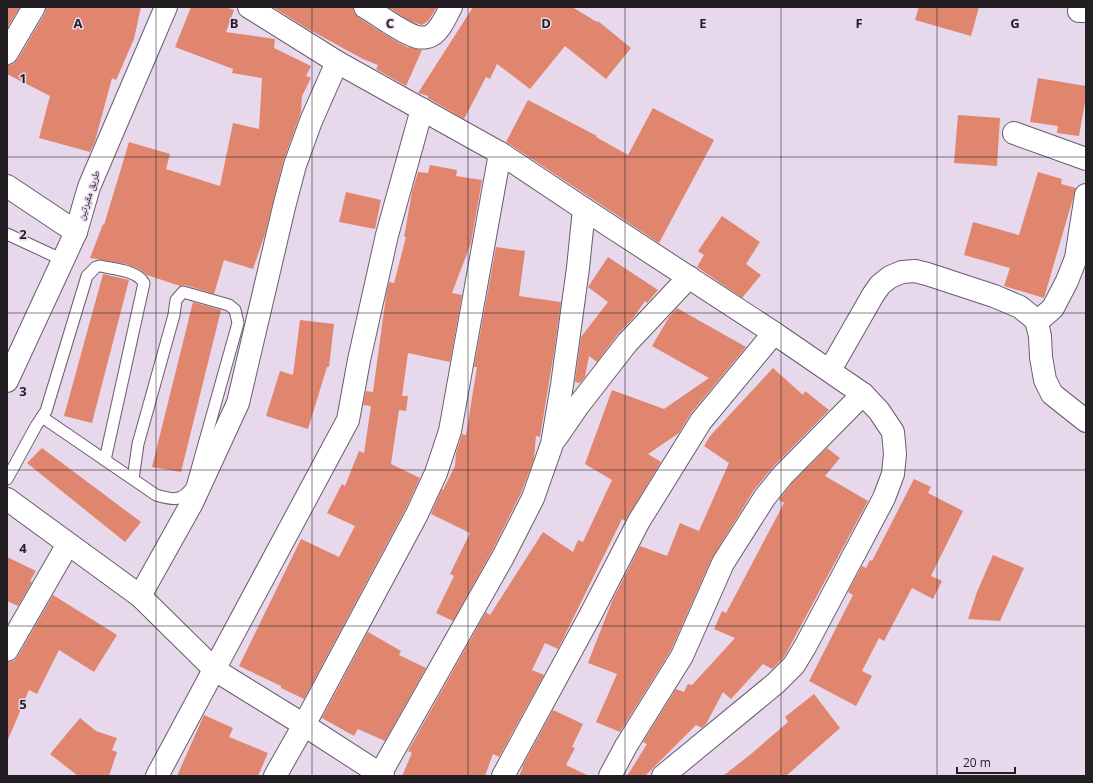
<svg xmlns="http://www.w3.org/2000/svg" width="1093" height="783" font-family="'Open Sans','Noto Naskh Arabic',sans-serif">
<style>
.building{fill:#e0866f}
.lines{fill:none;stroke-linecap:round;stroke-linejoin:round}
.lane-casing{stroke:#695c6c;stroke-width:13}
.street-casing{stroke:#695c6c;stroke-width:24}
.secondary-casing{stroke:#695c6c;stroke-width:24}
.lane{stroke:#fff;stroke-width:11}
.street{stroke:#fff;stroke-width:22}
.secondary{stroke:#fff;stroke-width:22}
.grid{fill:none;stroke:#231d24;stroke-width:1;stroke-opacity:0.55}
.labels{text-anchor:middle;stroke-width:3;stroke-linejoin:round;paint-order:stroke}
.street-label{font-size:10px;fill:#231d24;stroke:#e7d8eb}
.grid-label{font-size:13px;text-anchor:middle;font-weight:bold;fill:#231d24;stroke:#e7d8eb;stroke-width:3;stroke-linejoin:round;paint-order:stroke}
</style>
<rect width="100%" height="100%" fill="#e7d8eb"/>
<!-- building -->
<g class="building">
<path d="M7,7h13l-13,21z"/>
<path d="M46,7h95l-7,32 -18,41 -4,-2 -17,63 -5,11 -51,-14 11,-42 -43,-22v-9l6,-1 5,-5 27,-46z"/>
<path d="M191,7h34l9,3 -8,22 49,7 -1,9 37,18 -5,10 5,2 -9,18 -1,16 -18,50 -18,72 -12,35 -29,-9 -10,34 -29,-9 -5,1 -33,-11 -8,-6 -13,-5 -36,-6 13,-34 1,1 25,-83 41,12 -4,15 54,17 13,-63 26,6 3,-51 -30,-5 1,-4 -58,-22z"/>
<path d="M273,7h80l1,6 5,5 32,20 16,9 15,3 -16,36 -30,-17 2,-4 -15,-6 -55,-30z"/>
<path d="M388,7h49l-9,14 -6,4 -12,-4z"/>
<path d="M473,7h99l25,15 1,-1 33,27 -25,31 -41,-33 -35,43 -33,-25 -7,15 -4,-2 -22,42 -36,-21v-2l-10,-3z"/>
<path d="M919,7h60l-8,29 -56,-16z"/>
<path d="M1038,78l48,8v10l-7,40 -22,-3 1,-7 -28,-4z"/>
<path d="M528,100l69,36 -1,1 32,18 25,-47 61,32 -55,103 -153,-101z"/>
<path d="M958,115l42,3 -3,48 -43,-3z"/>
<path d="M430,165l27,5 -1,6 26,4 -11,63 -19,50 10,2 -12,67 -42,-9 -6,43h6l-2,15 -7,-1 -8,54 29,14 -14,30 -102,191 -23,-11v-2l-42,-20 62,-127 38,18 16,-31 -28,-13 15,-29 3,2 14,-35 5,2 7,-47 -8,-1 3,-14 7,1 13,-96 3,-14 5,1 12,-46h-2l8,-45 6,-20 10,1z"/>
<path d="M1038,172l24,7 -1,5 15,4 -32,110 -40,-12 6,-18 -46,-13 9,-33 46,13z"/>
<path d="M346,192l35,8 -6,29 -36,-7z"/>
<path d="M722,216l38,26 -14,22 15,11 -19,23 -45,-31 7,-12 -6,-4z"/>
<path d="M496,247l29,4 -6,45 42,6 -7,50 -14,85 -4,-1 -2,23 -13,34 -29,58 -39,70 -17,-8 18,-37 -4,-2 20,-41 -39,-19 11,-25 1,1 12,-24 1,-13 6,-19 4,1 11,-68h-3z"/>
<path d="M608,257l50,33 -11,13 -2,-2 -12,17 -16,17 -20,27 -8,-6 -4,21 -5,6 -5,-1 6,-45 27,-35 -20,-15z"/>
<path d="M103,274l26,6 -37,143 -28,-7z"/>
<path d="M193,302l28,8 -40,162 -29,-5z"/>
<path d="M677,308l69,39 -55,66 -12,20 -31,21 13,8 -36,59 -3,-2 -64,130 -13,-6 -13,27 12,5 -45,82 -6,-3 -8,22h-83l10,-23 -4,-2 78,-139 4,3 53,-83 30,20 5,-12 5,2 29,-62 -27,-16 27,-74 52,19 45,-31 -57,-32 17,-29z"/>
<path d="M300,320l34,4 -5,43h-2l-19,62 -42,-13 14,-45 13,4z"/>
<path d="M773,368l30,27 2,-4 24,19 -56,57 -19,23 -42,68 -41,92 -51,82 -24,-10 21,-48 -29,-11 24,-62 28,-55 27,10 13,-33 19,8 30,-68 -25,-17 6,-10z"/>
<path d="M42,448l99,74 -16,20 -98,-79z"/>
<path d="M827,448l13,10 -15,18 43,25 -84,156 -12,12 -9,-5 -32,35 -8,-7 -17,32 -4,4 -6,-3 -51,51h-18l20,-32 -4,-2 33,-53 8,3 4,-8 4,1 43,-47 -21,-9 8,-18 4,2 58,-110 -5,-3 12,-16z"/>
<path d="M914,479l17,8 -3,6 35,18 -32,65 11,5 -9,18 -21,-11 -28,53 -5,-3 -17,33 10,5 -16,30 -47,-25 44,-86 -5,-3 14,-26 4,2 4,-8 2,1z"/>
<path d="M993,555l31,13 -24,53 -32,-2 9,-27z"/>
<path d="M7,557l29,14 -6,10 2,1 -14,24 -11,-5z"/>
<path d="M53,595l64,40 -23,37 -35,-22 -22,44 -8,-4 -22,52v-80l7,-1 4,-5z"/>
<path d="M368,632l33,19 -2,4 27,13 -41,73 -27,-12 -4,7 -32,-18z"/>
<path d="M814,694l26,34 -54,48h-63l28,-22 37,-32 -3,-5z"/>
<path d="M553,710l30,14 -11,23 3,1 -9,17 23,11h-70l4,-9h-1z"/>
<path d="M204,715l29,13 -4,9 39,16 -10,23h-81z"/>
<path d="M80,718l16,13 21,7 -5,12 5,2 -8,24h-31l-28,-22z"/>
</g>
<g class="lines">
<defs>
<g id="lane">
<path d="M7,234l56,26"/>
<path d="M42,417l114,78c17,5 25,7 36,-8l46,-164 -3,-13 -6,-5 -46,-13 -7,8 -2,15 -36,129 -5,35"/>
<path d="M7,479l29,-53 10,-15 41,-135 9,-9 4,-1c13,3 37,4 44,17l-39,177"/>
</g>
<g id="street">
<path d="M249,7l88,55 163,91 84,56 190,124 89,61 16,17 14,21 2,22 -2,20 -9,24 -78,147 -12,20 -18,18 -113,93"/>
<path d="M365,7c14,8 37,26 52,30 4,1 11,1 15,-2 9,-6 14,-19 19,-28"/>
<path d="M1079,11h7"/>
<path d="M7,53l27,-46"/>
<path d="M1014,133l72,26"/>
<path d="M7,186l69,46"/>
<path d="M1037,322l16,-14 14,-27 9,-23 10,-63"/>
<path d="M830,370l43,-75 7,-10 10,-8 12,-5 13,-1 12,3 67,22 26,11 16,13 4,16 1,21 4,23 7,14 34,27"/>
<path d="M556,438l22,-32 49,-63 62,-66"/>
<path d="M7,499l133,97 75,74 89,55 79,51"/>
<path d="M140,596l52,-93 46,-100 46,-196 11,-42 16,-44 26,-59"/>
<path d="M7,650l61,-106"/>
<path d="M157,776l191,-356 11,-60 28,-125 35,-126"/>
<path d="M275,776l29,-51 113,-211 19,-41 14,-42 50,-278"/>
<path d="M379,776l124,-219 30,-59 19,-54 10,-59 16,-117 6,-59"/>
<path d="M503,776l88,-162 48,-93 62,-100 73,-88"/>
<path d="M610,776l16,-30 56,-90 41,-93 42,-66 17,-21 81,-82"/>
</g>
<path id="secondary" d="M7,381l69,-149 13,-45 77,-180"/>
</defs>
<!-- lane casing -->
<use href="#lane" class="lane-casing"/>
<!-- street casing -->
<use href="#street" class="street-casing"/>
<!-- secondary casing -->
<use href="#secondary" class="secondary-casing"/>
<!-- lane -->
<use href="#lane" class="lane"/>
<!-- street -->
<use href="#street" class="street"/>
<!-- secondary -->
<use href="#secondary" class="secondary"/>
</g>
<!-- grid -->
<path class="grid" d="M156,7v769M312,7v769M468,7v769M625,7v769M781,7v769M937,7v769M7,157h1079M7,313h1079M7,470h1079M7,626h1079"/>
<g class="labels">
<!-- street labels -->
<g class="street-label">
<text transform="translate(88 195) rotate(-72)" y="4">طريق مقبرتين</text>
</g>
</g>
<g class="grid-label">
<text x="78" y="28">A</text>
<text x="234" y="28">B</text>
<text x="390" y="28">C</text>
<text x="546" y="28">D</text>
<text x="703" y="28">E</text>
<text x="859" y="28">F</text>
<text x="1015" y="28">G</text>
<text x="23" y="83">1</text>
<text x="23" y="239">2</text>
<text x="23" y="396">3</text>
<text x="23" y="553">4</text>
<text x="23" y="709">5</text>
</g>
<!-- border -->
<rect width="1093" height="783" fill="none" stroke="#231d24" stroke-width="16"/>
<!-- scale -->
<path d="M957 767v6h58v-6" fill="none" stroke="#231d24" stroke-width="2"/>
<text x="963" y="767" font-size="12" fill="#231d24" stroke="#e7d8eb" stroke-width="3" paint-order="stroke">20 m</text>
</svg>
